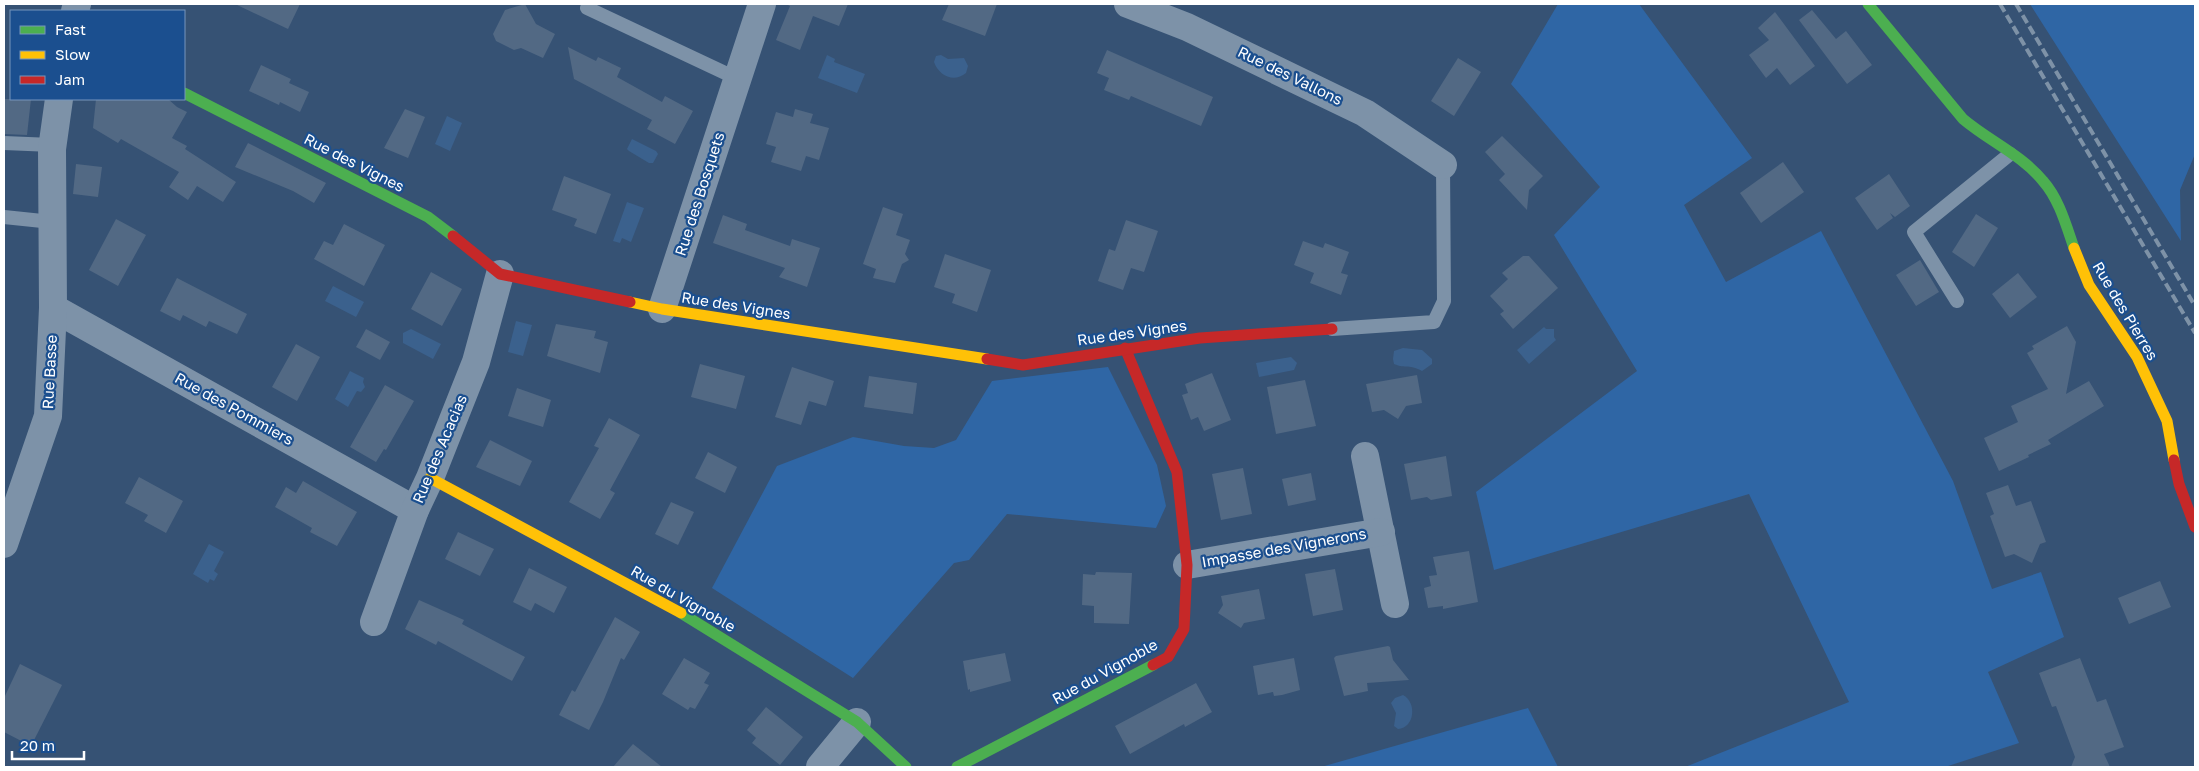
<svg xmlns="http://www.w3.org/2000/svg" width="2199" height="771" font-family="'Golos Text',sans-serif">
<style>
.green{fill:#2f66a5}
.water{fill:#3b618d}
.building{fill:#526984}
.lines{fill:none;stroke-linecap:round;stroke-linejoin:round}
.lane{stroke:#7d92a8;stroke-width:14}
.street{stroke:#7d92a8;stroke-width:28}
.fast{stroke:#4caf50;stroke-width:11}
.slow{stroke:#ffc107;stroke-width:11}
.jam{stroke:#c62828;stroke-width:11}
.rail{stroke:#7e92a7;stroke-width:4;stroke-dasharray:9 4;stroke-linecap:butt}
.labels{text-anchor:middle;stroke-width:4.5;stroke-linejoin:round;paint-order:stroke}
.street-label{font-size:15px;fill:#fff;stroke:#1b4f8f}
</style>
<rect width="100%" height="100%" fill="#365274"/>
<!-- green -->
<g class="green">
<path d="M1558,4h81l113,154 -68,47 42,77 95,-51 132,250 39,108 49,-17 23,65 -76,35 31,71 -74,24h-260l164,-65 -100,-208 -255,76 -18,-78 161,-121 -83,-136 46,-48 -89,-103z"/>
<path d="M2030,4h165v150l-15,36 1,51z"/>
<path d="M1108,367l49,98 9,41 -10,22 -149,-14 -38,46 -15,3 -101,115 -141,-90 65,-122 76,-29 51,9 30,2 22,-8 36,-59z"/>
<path d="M1528,708l30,59h-237z"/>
</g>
<!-- water -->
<g class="water">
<path d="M827,55l8,4 -1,3 31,12 -8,19 -39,-15z"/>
<path d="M941,55l7,4 16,-1 4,8 -2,7c-12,10 -27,3 -32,-11l2,-6z"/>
<path d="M447,116l15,7 -12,28 -15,-7z"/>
<path d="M632,139l24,12 2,3 -5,9h-4l-20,-12 -2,-2z"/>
<path d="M627,202l17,6 -13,34 -9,-4 -2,5 -7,-2z"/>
<path d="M333,286l31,16 -8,15 -31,-16z"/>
<path d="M516,321l16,4 -9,31 -15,-4z"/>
<path d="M1544,327l2,2h8v8l2,3 -27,24 -12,-14z"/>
<path d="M411,329l30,15 -8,15 -30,-16v-10z"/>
<path d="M1403,348l19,2 10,9v5l-10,7c-12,-7 -16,-2 -28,-7l-1,-5 1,-8z"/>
<path d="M1291,357l6,6 -3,7 -35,7 -3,-14z"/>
<path d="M350,371l14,7 -1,4 2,5 -4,5 -4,-1 -9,16 -13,-8z"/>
<path d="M209,544l15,8 -10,19 4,3 -4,7 -4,-2 -2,4 -15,-9z"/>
<path d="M1403,695c14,7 12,33 -5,34l-4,-3 2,-13 -5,-10 4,-5z"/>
</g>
<!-- building -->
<g class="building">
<path d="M235,4h65l-12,25z"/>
<path d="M525,4l11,20 19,10 -12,24 -22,-10 -7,2 -18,-9 -3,-7 12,-24z"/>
<path d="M786,4h62l-9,22 -26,-10 -13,34 -24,-10 14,-34z"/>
<path d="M949,4h48l-12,32 -43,-16z"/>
<path d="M1812,10l24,29 10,-8 26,34 -25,19 -48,-64z"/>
<path d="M1775,12l40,54 -25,19 -13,-17 -11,10 -17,-23 20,-15 -11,-12z"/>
<path d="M568,47l28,14 2,-4 23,11 -4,9 45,25 3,-6 28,15 -18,33 -28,-15 5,-9 -78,-41z"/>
<path d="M1107,50l106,47 -12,29 -70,-30 -2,4 -25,-10 5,-12 -12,-5z"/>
<path d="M1458,58l23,14 -27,44 -23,-15z"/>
<path d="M261,65l30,14 -2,4 20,9 -9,20 -20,-10 -1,3 -30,-14z"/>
<path d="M4,99h27l-4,36 -23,-1z"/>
<path d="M96,99h72l9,8 10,5 -15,26 15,8 -2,3 51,33 -13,20 -26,-16 -9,14 -19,-13 10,-15 -58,-33 -3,4 -25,-15z"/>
<path d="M405,109l20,8 -17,41 -24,-10z"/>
<path d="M795,109l18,5 -3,9 19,5 -10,32 -13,-4 -5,15 -30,-9 5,-15 -10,-3 10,-32 17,5z"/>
<path d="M1502,136l41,40 -14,14 -2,20 -28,-30 6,-6 -20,-22z"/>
<path d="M248,143l78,40 -12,20 -21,-12 -58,-24z"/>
<path d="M1783,162l21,30 -43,31 -21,-30z"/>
<path d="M76,164l26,3 -4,30 -25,-3z"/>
<path d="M1889,174l21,32 -15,11 -5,-4 3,5 -16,12 -22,-32z"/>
<path d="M564,176l47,18 -15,40 -22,-8 3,-7 -25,-9z"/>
<path d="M883,207l20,7 -7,21 14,5 -5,14 4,6 -7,4 -7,19 -22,-5 3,-9 -13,-5z"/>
<path d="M1976,214l22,14 -24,39 -22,-15z"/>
<path d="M723,215l24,9 -2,6 45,16 2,-7 28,9 -13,39 -28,-10 6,-9 -72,-25z"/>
<path d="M116,219l30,16 -28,51 -29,-16z"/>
<path d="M1126,220l32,11 -14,41 -13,-4 -8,22 -25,-9 11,-32 6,2z"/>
<path d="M344,224l41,21 -21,41 -50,-27 10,-18 9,4z"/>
<path d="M1303,241l20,7 2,-5 24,9 -8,21 7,2 -7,20 -31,-12 4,-10 -20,-8z"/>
<path d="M945,254l46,16 -14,42 -25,-9 3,-9 -21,-7z"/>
<path d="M1523,256h6l29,32 -45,41 -13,-15 4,-3 -14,-15 18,-17 -6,-6z"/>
<path d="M1920,260l19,32 -23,14 -20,-31z"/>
<path d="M431,272l31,17 -20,37 -31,-17z"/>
<path d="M2018,273l19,24 -27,21 -18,-24z"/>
<path d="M177,278l70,36 -10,20 -28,-13 -3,6 -23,-12 -3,6 -20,-10z"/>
<path d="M556,324l40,7 -2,7 14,4 -8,31 -53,-17z"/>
<path d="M2067,326l9,16 -10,52 23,-13 15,25 -56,34 3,4 -23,11 1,2 -30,14 -15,-33 34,-16 -7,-16 37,-17 -21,-36 7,-4 -2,-3z"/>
<path d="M366,329l24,13 -10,18 -24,-13z"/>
<path d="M296,344l24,13 -23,44 -25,-14z"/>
<path d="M700,364l45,12 -9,33 -45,-12z"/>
<path d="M792,367l42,14 -8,25 -17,-5 -8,24 -26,-8z"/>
<path d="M1212,373l19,47 -27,11 -6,-14 -7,3 -9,-25 6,-2 -3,-9z"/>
<path d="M1417,375l5,28 -16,3 -8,13 -14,-9 -12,2 -6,-28z"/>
<path d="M869,376l48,7 -4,31 -49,-7z"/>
<path d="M1305,380l11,46 -40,8 -9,-47z"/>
<path d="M385,385l29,16 -28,49 -2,-1 -8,13 -26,-15z"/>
<path d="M517,388l34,12 -8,27 -35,-11z"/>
<path d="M609,418l31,17 -30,55 5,3 -15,26 -31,-17 30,-54 -5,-2z"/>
<path d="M490,440l42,21 -12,25 -44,-19z"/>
<path d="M708,452l29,15 -12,26 -30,-15z"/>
<path d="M1446,456l6,40 -21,4 -4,-3 -16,3 -7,-36z"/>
<path d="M1243,468l9,46 -31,6 -9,-46z"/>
<path d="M1311,473l5,27 -28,6 -6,-27z"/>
<path d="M139,477l44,24 -17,32 -22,-12 4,-6 -23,-12z"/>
<path d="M303,481l54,31 -20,34 -27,-14 2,-4 -37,-21 11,-20 10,6z"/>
<path d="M2008,485l8,21 15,-5 15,41 -6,2 -8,19 -18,-9 -9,3 -15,-41 4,-2 -8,-21z"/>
<path d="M671,502l23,10 -16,33 -23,-11z"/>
<path d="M458,532l36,17 -14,27 -35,-17z"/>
<path d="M1469,551l9,51 -35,7v-3l-15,2 -4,-20 7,-2 -2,-10 8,-1 -4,-18z"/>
<path d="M529,568l38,19 -13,26 -19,-10 -4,8 -18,-9z"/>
<path d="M1335,569l8,41 -30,6 -8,-42z"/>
<path d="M1096,572l36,1 -3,51 -35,-1v-17l-12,-1 1,-31 12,1z"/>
<path d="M2160,581l11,26 -42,17 -11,-26z"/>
<path d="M1259,589l6,30 -21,4 -3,5 -23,-15 5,-8 -2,-9z"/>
<path d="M419,600l45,20 -2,4 63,33 -13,24 -74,-40 -2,4 -31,-16z"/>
<path d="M615,617l25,15 -16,28 -3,-2 -18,44 -14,28 -30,-15 13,-25 3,2z"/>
<path d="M1388,646l2,1 3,13 16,20 -42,3 1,8 -24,5 -10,-38 2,-2z"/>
<path d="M1005,653l6,28 -41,11v-3l-2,1 -5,-29z"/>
<path d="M684,658l26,15 -6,10 5,2 -14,24 -5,-2 -2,3 -26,-16z"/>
<path d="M1294,658l6,32 -18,5 -8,1 -1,-4 -15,3 -5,-29z"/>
<path d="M2080,658l17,44 9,-3 18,48 -20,7 6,13h-39l4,-10 -19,-51 -4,1 -13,-34z"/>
<path d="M20,664l42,21 -31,61 -27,-14v-34z"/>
<path d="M1196,683l16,29 -27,15 -1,-3 -54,30 -15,-28z"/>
<path d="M766,707l37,30 -23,28 -28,-22 4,-5 -9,-8z"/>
<path d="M633,744l29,23h-49z"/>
</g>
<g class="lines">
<!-- lane -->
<g class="lane">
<path d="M587,8l151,71"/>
<path d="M4,143l48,2"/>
<path d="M4,217l48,5"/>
<path d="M1957,301l-43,-69 96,-78"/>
<path d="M1332,329l102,-7 10,-21 -1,-136"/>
</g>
<!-- street -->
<g class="street">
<path d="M1128,4l59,23 178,86 78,52"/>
<path d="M75,11l2,-7"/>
<path d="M53,308l362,202"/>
<path d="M662,309l100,-305"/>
<path d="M1365,456l30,148"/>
<path d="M4,544l44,-128 5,-108 -1,-159 7,-50"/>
<path d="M1187,565l194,-33"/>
<path d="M374,622l41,-112 15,-32 46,-116 24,-88"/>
<path d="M820,767l37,-45"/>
</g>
<!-- fast -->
<g class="fast">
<path d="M1868,4l95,115c26,22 59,36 80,62 16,18 23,44 31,67"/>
<path d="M184,93l244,124 25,19"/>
<path d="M681,613l176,109 49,45"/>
<path d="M957,767l196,-102"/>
</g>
<!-- slow -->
<g class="slow">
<path d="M2074,248l15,37 48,72 30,64 7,39"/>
<path d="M630,302l32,7 325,50"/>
<path d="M430,478l251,135"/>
</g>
<!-- jam -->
<g class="jam">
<path d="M453,236l47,38 130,28"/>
<path d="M1125,348l52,124 10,93 -3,64 -16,28 -15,8"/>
<path d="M987,359l36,6 177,-27 132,-9"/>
<path d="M2174,460l5,24 16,43"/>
</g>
<!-- rail -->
<g class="rail">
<path d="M2000,4l195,329"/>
<path d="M2016,4l179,302"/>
</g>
</g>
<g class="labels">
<!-- street labels -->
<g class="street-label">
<text transform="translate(1290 76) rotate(26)" y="5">Rue des Vallons</text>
<text transform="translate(354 163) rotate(27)" y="5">Rue des Vignes</text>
<text transform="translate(700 194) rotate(-72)" y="5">Rue des Bosquets</text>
<text transform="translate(736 306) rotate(9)" y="5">Rue des Vignes</text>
<text transform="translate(2125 311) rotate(59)" y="5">Rue des Pierres</text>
<text transform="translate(1132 333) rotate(-8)" y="5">Rue des Vignes</text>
<text transform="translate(50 372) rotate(-87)" y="5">Rue Basse</text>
<text transform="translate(234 409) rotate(29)" y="5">Rue des Pommiers</text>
<text transform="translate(440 449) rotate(-67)" y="5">Rue des Acacias</text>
<text transform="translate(1284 548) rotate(-10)" y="5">Impasse des Vignerons</text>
<text transform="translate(683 599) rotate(30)" y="5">Rue du Vignoble</text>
<text transform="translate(1105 672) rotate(-29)" y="5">Rue du Vignoble</text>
</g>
</g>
<!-- border -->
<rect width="2199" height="771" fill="none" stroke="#ffffff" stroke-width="10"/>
<!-- legend -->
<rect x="10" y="10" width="175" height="90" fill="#1b4f8f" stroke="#7695bc"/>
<rect x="20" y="26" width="25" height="8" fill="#4caf50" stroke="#7695bc"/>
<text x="55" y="35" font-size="15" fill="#ffffff">Fast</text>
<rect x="20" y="51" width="25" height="8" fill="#ffc107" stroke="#7695bc"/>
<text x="55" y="60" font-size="15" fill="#ffffff">Slow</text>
<rect x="20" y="76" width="25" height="8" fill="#c62828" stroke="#7695bc"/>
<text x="55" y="85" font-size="15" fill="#ffffff">Jam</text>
<!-- scale -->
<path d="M12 751v8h72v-8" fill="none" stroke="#ffffff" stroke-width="2.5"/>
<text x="20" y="751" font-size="15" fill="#ffffff" stroke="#1b4f8f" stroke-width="4" paint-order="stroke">20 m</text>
</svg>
